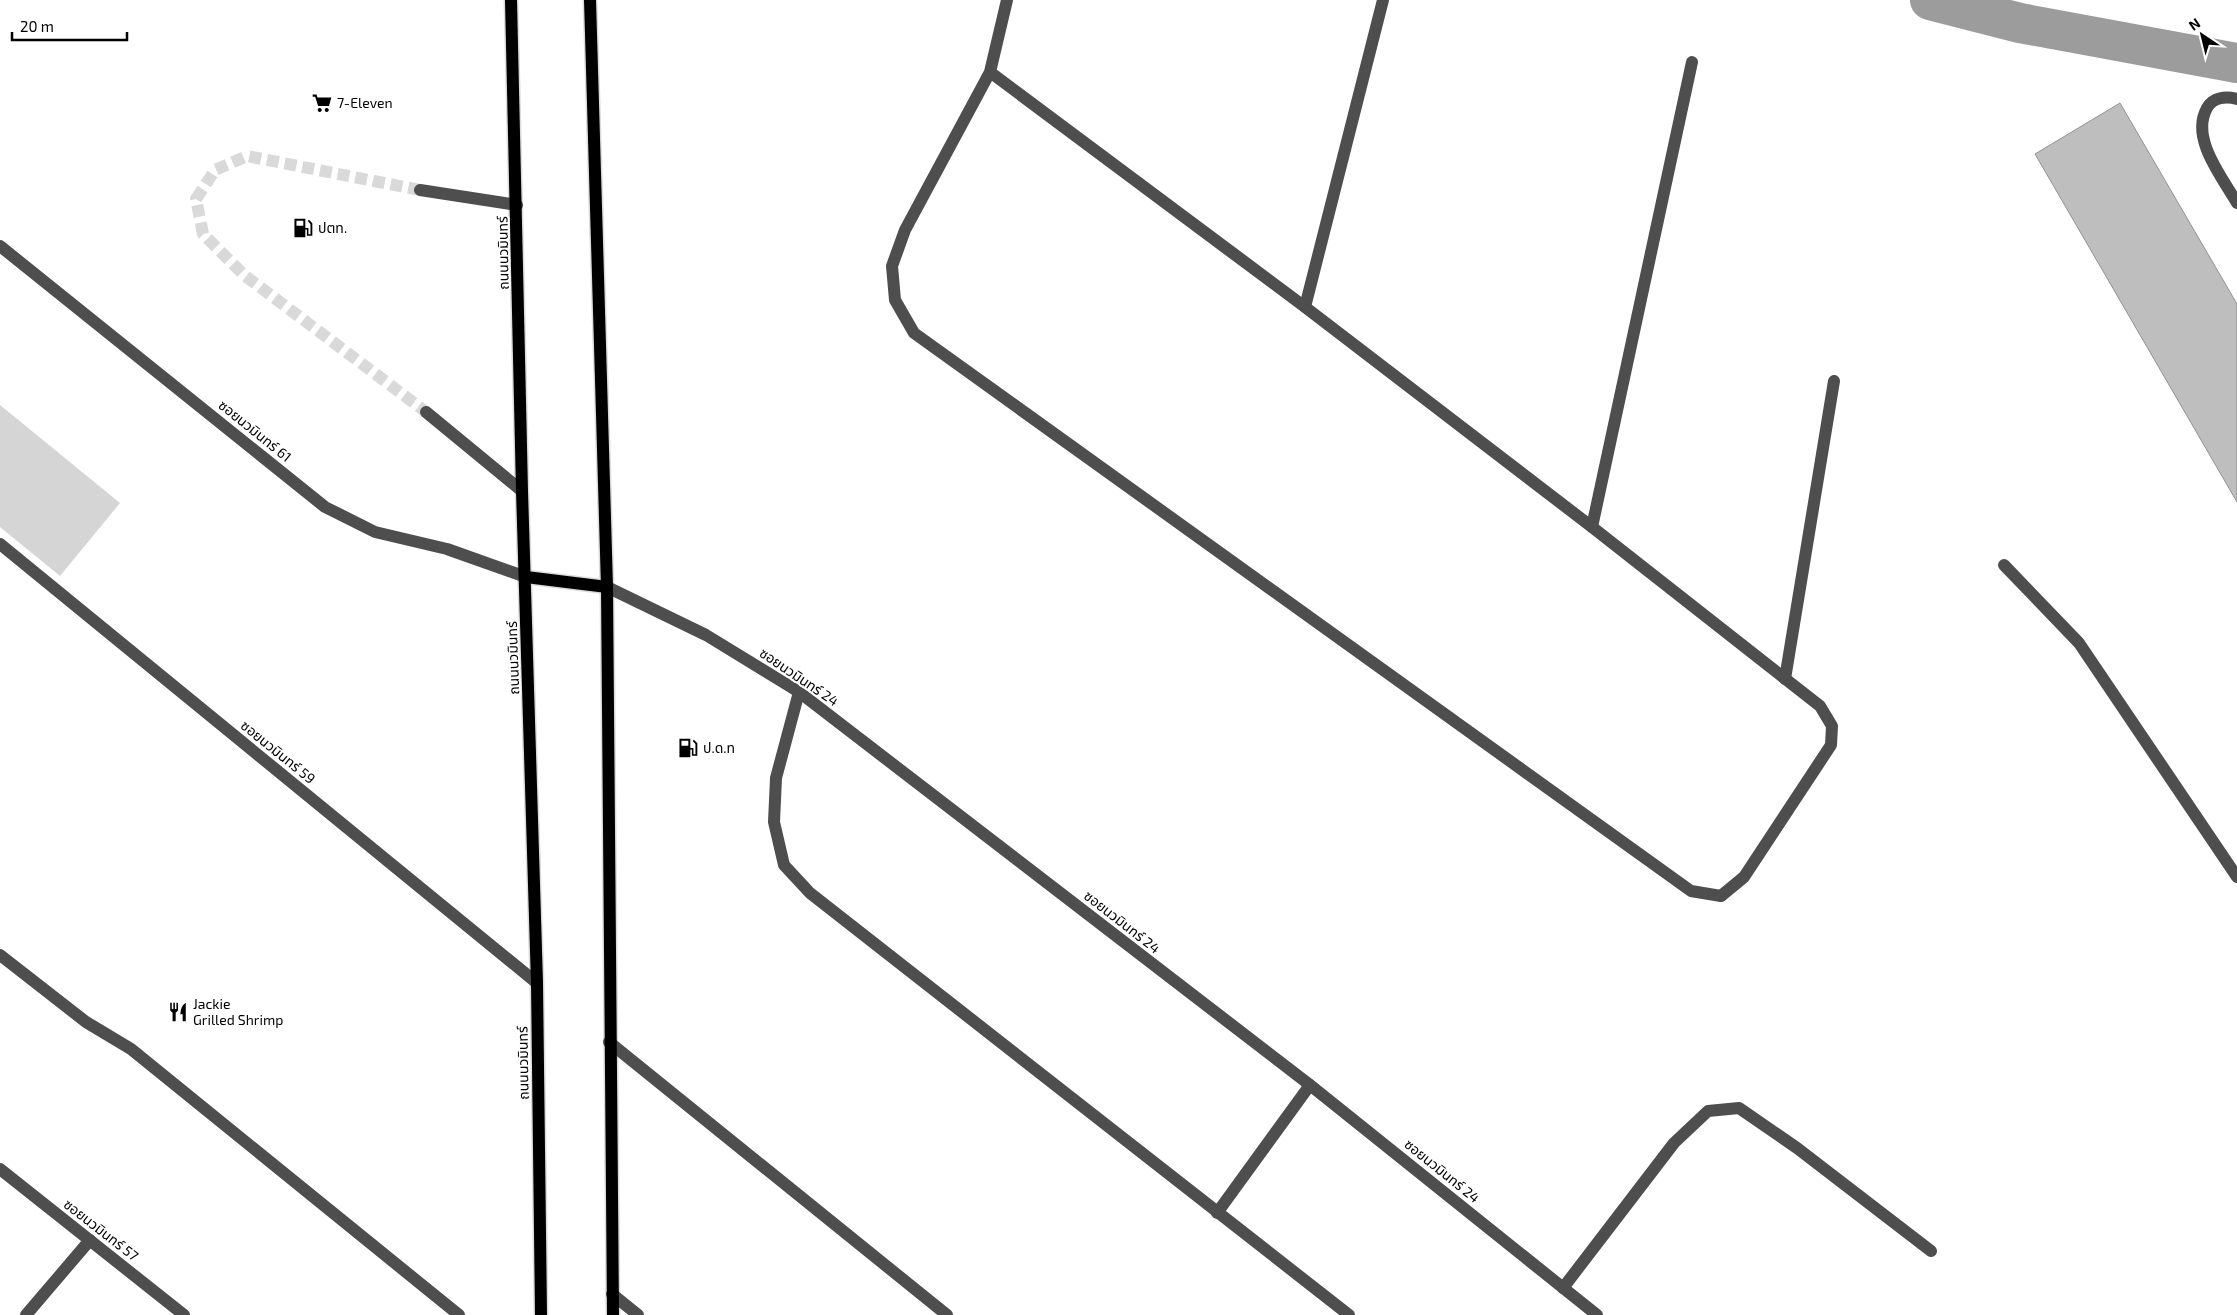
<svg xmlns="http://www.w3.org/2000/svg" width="2237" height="1315" font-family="'Exo 2','Noto Sans Thai',sans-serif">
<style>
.green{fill:#d5d5d5}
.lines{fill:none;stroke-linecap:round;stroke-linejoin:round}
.canal{stroke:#9c9c9c;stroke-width:40}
.building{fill:#bebebe;stroke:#929292}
.minor-tunnel{stroke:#d9d9d9;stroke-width:12;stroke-dasharray:12 6;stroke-linecap:butt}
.major-casing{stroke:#dbdbdb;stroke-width:15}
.minor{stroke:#4e4e4e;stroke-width:12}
.major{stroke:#000;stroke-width:12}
.labels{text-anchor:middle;stroke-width:4;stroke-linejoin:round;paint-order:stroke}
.poi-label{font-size:14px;fill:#000;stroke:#fff;text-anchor:start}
.street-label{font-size:14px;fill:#000;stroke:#fff}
</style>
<rect width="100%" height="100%" fill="#fff"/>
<!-- green -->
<path class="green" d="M0,405l120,98 -60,73 -60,-49z"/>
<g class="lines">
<!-- canal -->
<path class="canal" d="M1930,0l90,23 217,40"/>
</g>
<!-- building -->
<path class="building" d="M2120,103l117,201v198l-202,-348z"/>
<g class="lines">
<!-- minor-tunnel -->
<path class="minor-tunnel" d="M420,190l-173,-34 -32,14 -19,29 7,35 41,41 182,137"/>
<defs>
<g id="major">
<path d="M511,0l11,491 15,492 4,332"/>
<path d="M590,0l17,587 6,728"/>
<path d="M526,577l81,10"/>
</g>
</defs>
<!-- major casing -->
<use href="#major" class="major-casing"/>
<!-- minor -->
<g class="minor">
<path d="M990,72l315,235 287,220 228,179 12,20 -1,19 -87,132 -23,19 -30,-5 -777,-558 -19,-33 -3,-34 13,-36 85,-158 17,-72"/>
<path d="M2237,99c-11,-3 -24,-2 -30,9 -17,30 15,69 30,95"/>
<path d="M420,190l97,15"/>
<path d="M0,246l325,261 50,25 72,17 79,28"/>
<path d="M1305,307l78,-307"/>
<path d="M426,412l96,79"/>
<path d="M1592,527l100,-465"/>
<path d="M0,544l537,439"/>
<path d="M2004,565l75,78 158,234"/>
<path d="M607,587l99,48 93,57 511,393 287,230"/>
<path d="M1785,679l49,-298"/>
<path d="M799,692l-23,86 -2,44 10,43 26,28 539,422"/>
<path d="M0,955l86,67 45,27 328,266"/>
<path d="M609,1042l338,273"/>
<path d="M0,1169l184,146"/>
<path d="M1217,1213l93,-128"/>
<path d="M1563,1288l111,-145 34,-32 31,-3 58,40 134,103"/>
<path d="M612,1294l26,21"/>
<path d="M26,1315l64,-75"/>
</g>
<!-- major -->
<use href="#major" class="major"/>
</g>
<!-- icons -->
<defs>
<symbol id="supermarket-bare" viewBox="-9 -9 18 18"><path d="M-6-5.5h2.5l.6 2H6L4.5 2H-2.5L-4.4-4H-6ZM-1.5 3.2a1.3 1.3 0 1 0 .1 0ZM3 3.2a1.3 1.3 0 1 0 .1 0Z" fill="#000" stroke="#fff" stroke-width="2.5" paint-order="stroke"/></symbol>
<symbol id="fuel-bare" viewBox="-9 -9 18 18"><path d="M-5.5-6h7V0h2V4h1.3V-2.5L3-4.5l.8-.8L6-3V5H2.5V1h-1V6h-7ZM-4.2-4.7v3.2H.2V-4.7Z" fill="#000" stroke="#fff" stroke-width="2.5" paint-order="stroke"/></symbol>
<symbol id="restaurant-bare" viewBox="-9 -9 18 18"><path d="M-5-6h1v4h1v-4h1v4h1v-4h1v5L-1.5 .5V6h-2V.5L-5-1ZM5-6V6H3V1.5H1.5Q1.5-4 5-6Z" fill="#000" stroke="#fff" stroke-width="2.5" paint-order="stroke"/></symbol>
</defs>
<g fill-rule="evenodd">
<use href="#supermarket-bare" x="308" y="89" width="28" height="28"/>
<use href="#fuel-bare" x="289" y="214" width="28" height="28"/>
<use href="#fuel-bare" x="674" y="734" width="28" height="28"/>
<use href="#restaurant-bare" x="164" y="998" width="28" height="28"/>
</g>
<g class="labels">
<!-- poi labels -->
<g class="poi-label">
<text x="337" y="108">7-Eleven</text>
<text x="318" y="233">ปตท.</text>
<text x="703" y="753">ป.ด.ท</text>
<text x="193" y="1009">Jackie<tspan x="193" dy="16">Grilled Shrimp</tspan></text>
</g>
<!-- street labels -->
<g class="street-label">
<text transform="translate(503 253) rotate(-91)" y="5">ถนนนวมินทร์</text>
<text transform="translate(255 431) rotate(39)" y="5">ซอยนวมินทร์ 61</text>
<text transform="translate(513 658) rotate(-92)" y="5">ถนนนวมินทร์</text>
<text transform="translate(799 677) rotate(34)" y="5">ซอยนวมินทร์ 24</text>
<text transform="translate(278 752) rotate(39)" y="5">ซอยนวมินทร์ 59</text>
<text transform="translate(1122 922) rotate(38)" y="5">ซอยนวมินทร์ 24</text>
<text transform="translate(523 1063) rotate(-91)" y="5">ถนนนวมินทร์</text>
<text transform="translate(1442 1171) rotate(39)" y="5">ซอยนวมินทร์ 24</text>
<text transform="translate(101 1230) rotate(38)" y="5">ซอยนวมินทร์ 57</text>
</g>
</g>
<!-- north arrow -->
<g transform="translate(2202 35) rotate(325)" stroke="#ffffff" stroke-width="4" paint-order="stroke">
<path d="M0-4L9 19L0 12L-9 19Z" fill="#000000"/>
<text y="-8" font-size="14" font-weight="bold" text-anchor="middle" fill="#000000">N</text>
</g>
<!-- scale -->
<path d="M12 32v8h115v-8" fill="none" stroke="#000000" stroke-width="2.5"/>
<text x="20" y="32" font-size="15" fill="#000000" stroke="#ffffff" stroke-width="4" paint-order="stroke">20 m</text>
</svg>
